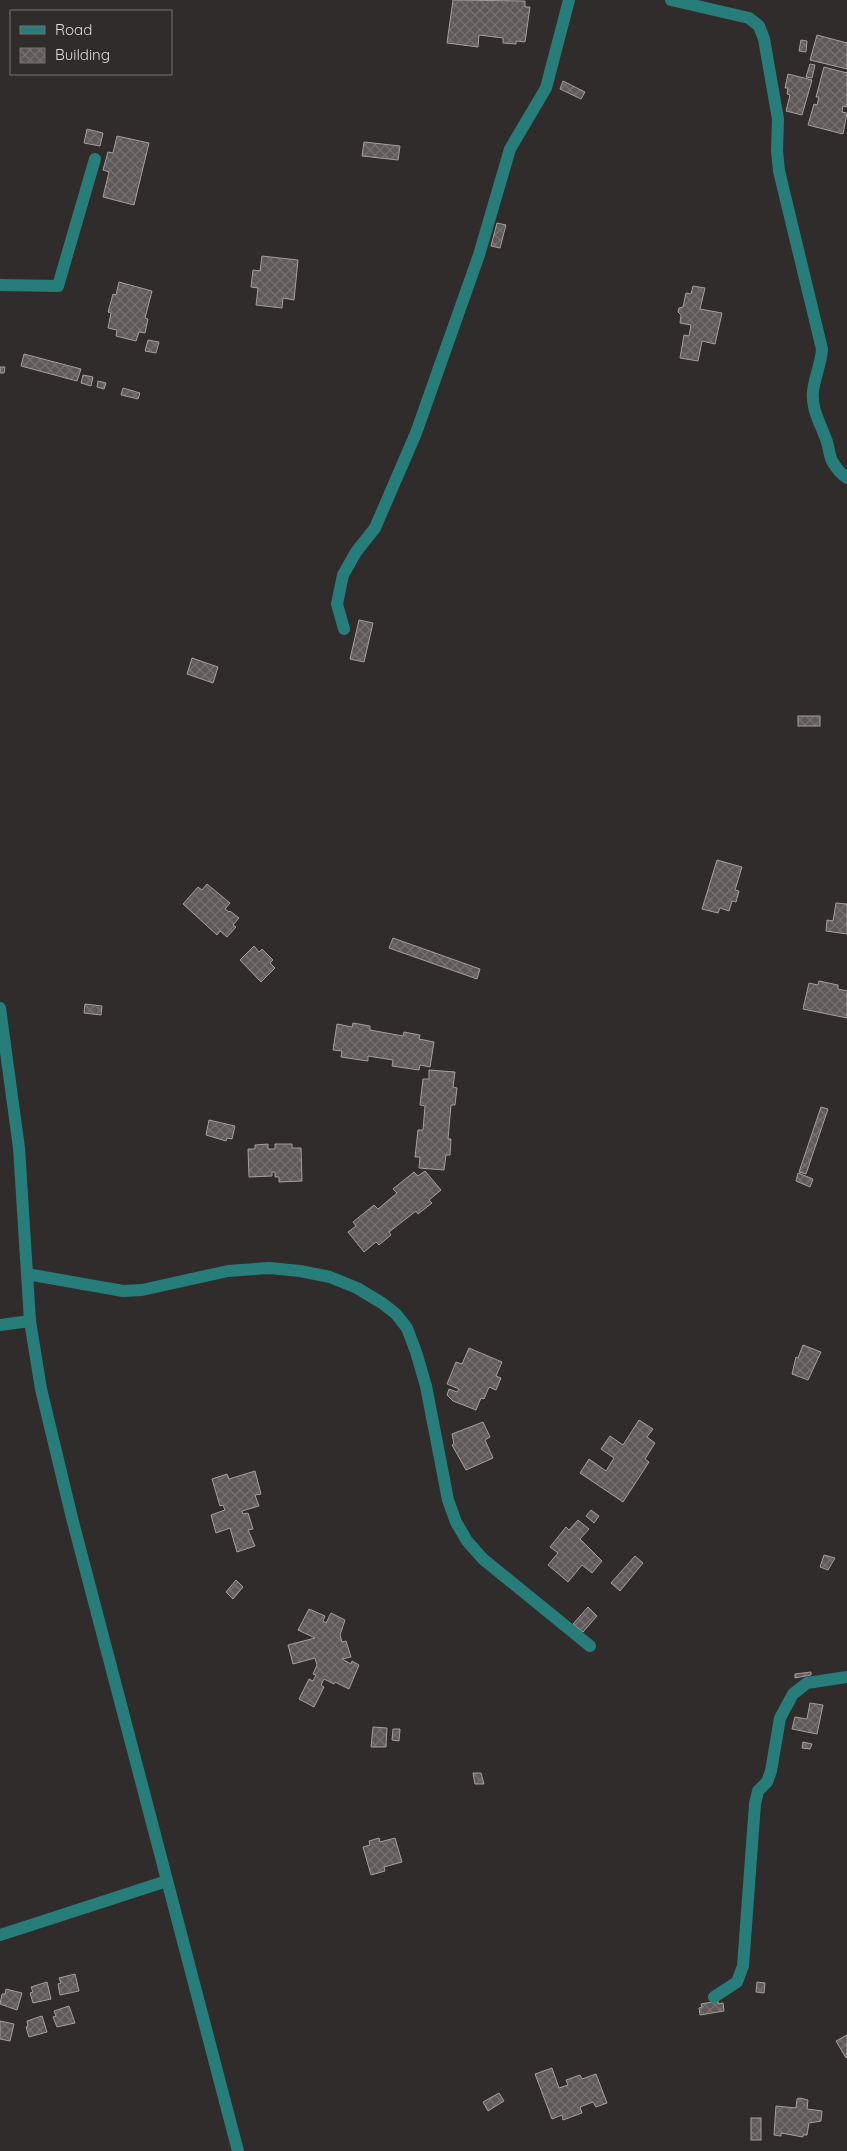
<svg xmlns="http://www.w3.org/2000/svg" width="847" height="2151" font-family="Quicksand,sans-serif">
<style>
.building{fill:url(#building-cross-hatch);stroke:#a49f9e}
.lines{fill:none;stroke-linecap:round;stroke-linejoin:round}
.minor{stroke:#277d7a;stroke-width:12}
</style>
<defs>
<pattern id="building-cross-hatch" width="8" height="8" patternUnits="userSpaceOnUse" patternTransform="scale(1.25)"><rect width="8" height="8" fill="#5f5a59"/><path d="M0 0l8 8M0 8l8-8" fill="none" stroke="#767170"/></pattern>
</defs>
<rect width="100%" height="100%" fill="#302c2b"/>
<!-- building -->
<g class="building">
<path d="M453,0l72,1v6h5l-5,35 -9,-1v3l-13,-1v-5l-24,-3 -1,12 -31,-4z"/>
<path d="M817,35l30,8v26l-37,-9z"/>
<path d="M801,40l6,1 -1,11 -7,-1z"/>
<path d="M810,64l5,1 -3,13 -6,-1z"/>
<path d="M824,67l23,6v34l-4,-1 -1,6 5,1 -4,21 -35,-9 6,-21 3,1 2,-8h-3z"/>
<path d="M788,74l24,6 -10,35 -16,-4 4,-16 -3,-1 1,-6h-3z"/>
<path d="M563,81l22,11 -4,7 -21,-10z"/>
<path d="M87,129l16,4 -3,13 -16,-3z"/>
<path d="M117,136l32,7 -15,62 -31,-8 6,-25 -6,-2 5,-18 5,1z"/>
<path d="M364,142l36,4 -2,14 -36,-4z"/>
<path d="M497,223l9,2 -6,23 -9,-2z"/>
<path d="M262,256l36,4 -4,40 -11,-2 -1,10 -26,-3 2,-17 -7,-1 2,-17 7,1z"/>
<path d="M119,282l33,9 -7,27 3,1 -3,14 -6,-1 -3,9 -20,-5 1,-6 -9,-2 3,-15 -3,-1 5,-18 3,1z"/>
<path d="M693,286l12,2 -5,21 22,4 -7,31 -13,-3 -4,20 -18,-3 4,-23 5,1 2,-11 -11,-2 1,-8 -3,-3 1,-4 4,-1 3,-14 5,1z"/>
<path d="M148,340l11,2 -3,11 -11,-2z"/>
<path d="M24,354l57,15 -4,12 -56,-15z"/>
<path d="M0,367h5l-1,6h-4z"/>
<path d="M83,375l10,2 -2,9 -10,-3z"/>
<path d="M98,381l8,2 -2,6 -7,-2z"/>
<path d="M123,388l17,5 -2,6 -17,-4z"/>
<path d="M359,620l14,3 -9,39 -14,-3z"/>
<path d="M192,658l26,9 -5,16 -26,-9z"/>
<rect x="798" y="716" width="22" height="10"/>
<path d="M717,860l25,7 -7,23 4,1 -3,11 -4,-1 -3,10 -9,-3 -2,5 -16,-4z"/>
<path d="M207,884l23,19 -5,6 4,3 1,-1 9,7 -6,7 3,2 -9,10 -7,-6 -3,4 -34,-31 15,-17 4,3z"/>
<path d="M836,903l11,1v30l-21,-3 1,-11 6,1z"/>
<path d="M393,938l87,31 -3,10 -88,-31z"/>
<path d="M254,946l5,6 3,-3 11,11 -3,3 5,5 -14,14 -21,-22z"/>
<path d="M819,981l19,4v4l9,2v27l-44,-9 6,-26 9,2z"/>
<path d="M85,1004l17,2 -1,9 -17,-2z"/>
<path d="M353,1023l17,3v4l33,6 1,-4 16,3 -1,4 15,3 -4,25 -10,-2 -1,5 -27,-4 1,-6 -25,-4v5l-27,-4 1,-6 -9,-1 4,-26 15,3z"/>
<path d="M429,1070l26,2 -2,15 4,1 -2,17h-4l-3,34h3l-1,16h-4l-2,15 -25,-2 1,-11h-5l3,-27h5l2,-24 -5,-1 3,-26h6z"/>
<path d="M821,1107l7,2 -22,65 -7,-2z"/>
<path d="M209,1120l26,6 -3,13 -5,-1 -1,3 -20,-6z"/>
<path d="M268,1144v5h7v-5h17v4h9l1,33 -23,1v-5h-4v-5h-3v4l-23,1 -1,-28h7v-4z"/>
<path d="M425,1171l16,19 -12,10 3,3 -14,11 -2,-3 -27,21 2,3 -12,10 -3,-3 -12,10 -16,-20 8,-6 -3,-4 21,-17 4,4 19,-16 -4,-4 21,-17 4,4z"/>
<path d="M798,1173l15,6 -3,8 -14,-6z"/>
<path d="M803,1345l18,7 -13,28 -16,-6 4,-17 2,1z"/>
<path d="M469,1348l33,14 -6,14 5,2 -5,12 -7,-3 -5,12 -3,-1 -5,12 -23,-9 -6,-6 2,-6 8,3 2,-3 -12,-5 9,-22 6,2z"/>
<path d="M639,1420l14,9 -6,8 8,6 -10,16 4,3 -26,40 -43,-29 9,-14 17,12 8,-13 -13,-9 9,-13 13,9z"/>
<path d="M483,1422l7,15 -5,3 8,18 -27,12 -14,-25 2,-1 -2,-10z"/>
<path d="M255,1471l6,23 -6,1 4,11 -17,5 1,3 5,-1 5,16 -5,1 7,16 -18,6 -7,-24 -14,5 -5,-18 14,-5 -2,-5 -3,1 -8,-27 15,-5 2,5z"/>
<path d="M591,1510l8,6 -5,7 -8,-7z"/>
<path d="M578,1520l11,9 -9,10 22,22 -10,12 -10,-8 -14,17 -20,-17 10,-12 -8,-6 16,-20 3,3z"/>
<path d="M824,1555l11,3 -7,12 -8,-3z"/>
<path d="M635,1556l8,7 -23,28 -9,-8z"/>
<path d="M236,1580l7,7 -10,12 -7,-7z"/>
<path d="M588,1607l9,9 -14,16 -10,-8z"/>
<path d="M309,1609l16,7 -2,5 3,2 5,-10 14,7 -5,15 2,7 4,-1 5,16 -9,2 9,5 1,-3 7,4 -10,24 -14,-7 -1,2 -10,-5 -3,6 3,2 -10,20 -15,-8 10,-20 4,2 3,-6 -3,-1 4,-9 -2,-7 -22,6 -5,-19 27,-7 -17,-8z"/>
<path d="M811,1672v3l-16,3v-4z"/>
<path d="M810,1703l13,2 -6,29 -25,-5 3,-12 12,2z"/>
<path d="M373,1727l14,1 -1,19h-15z"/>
<path d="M393,1729h7l-1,12 -7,-1z"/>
<path d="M803,1742l9,2 -2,5 -8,-1z"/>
<path d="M473,1773h8l3,11h-9z"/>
<path d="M379,1838l1,4 15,-4 7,24 -18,5 1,4 -14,4 -8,-28 7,-2 -1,-4z"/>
<path d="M75,1974l4,17 -19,4 -2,-11 3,-1 -2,-5z"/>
<path d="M47,1982l4,17 -18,4 -3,-10 3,-1 -2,-5z"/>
<path d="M757,1982l8,1 -1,10 -8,-1z"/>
<path d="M6,1989l16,4 -5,17 -17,-6 2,-10h3z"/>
<path d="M718,2001v3l5,-1 1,8 -24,4 -1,-7 3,-1 -1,-3z"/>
<path d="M69,2006l6,17 -18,4 -4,-10 3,-1 -2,-5z"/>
<path d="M42,2016l5,16 -18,5 -3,-10 2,-1 -1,-5z"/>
<path d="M0,2021l14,3 -4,17 -10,-2z"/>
<path d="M847,2035v22l-1,1 -10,-17z"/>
<path d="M552,2068l7,20 9,-3 -2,-5 14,-5 2,4 14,-5 11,29 -11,4 -3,-5 -13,5 2,6 -19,7 -1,-5 -10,4 -17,-45z"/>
<path d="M499,2093l5,8 -16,10 -5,-9z"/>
<path d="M800,2098l8,2 -1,9 15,2 -1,10 -12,2 -2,12h-4v2l-22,-4v3l-7,-1 2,-29 20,2 1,-9z"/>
<rect x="751" y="2118" width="10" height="22"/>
</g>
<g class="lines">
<!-- minor -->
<g class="minor">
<path d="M671,0l78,18 10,8 5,13 14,80 -1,32 2,20 43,178c-1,15 -7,27 -9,42 -2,19 8,33 14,51 2,6 2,13 5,19 4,7 9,13 15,17"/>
<path d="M0,285l58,1 37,-127"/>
<path d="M344,629l-7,-25 6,-29 13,-23 19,-24 41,-95 63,-178 31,-106 36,-61 23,-88"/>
<path d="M0,1008l19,140 11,173 11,68 31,129 166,633"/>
<path d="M27,1274l96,17 19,-1 86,-19 41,-3 31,3 30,6 27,11 25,15 14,11 11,14 9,24 10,34 22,114 8,22 11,19 16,18 107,87"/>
<path d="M0,1325l30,-4"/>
<path d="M0,1935l167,-54"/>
<path d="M714,1997l23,-15 6,-16 12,-162 3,-13 9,-9 4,-11 9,-53 13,-24 14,-11 40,-6"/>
</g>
</g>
<!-- legend -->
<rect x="10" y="10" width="162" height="65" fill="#302c2b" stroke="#767272"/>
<rect x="20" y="26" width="25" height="8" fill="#277d7a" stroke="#767272"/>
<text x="55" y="35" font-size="15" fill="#dfdcdc">Road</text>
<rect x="20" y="48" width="25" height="15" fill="url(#building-cross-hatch)" stroke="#767272"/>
<text x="55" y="60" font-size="15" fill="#dfdcdc">Building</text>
</svg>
